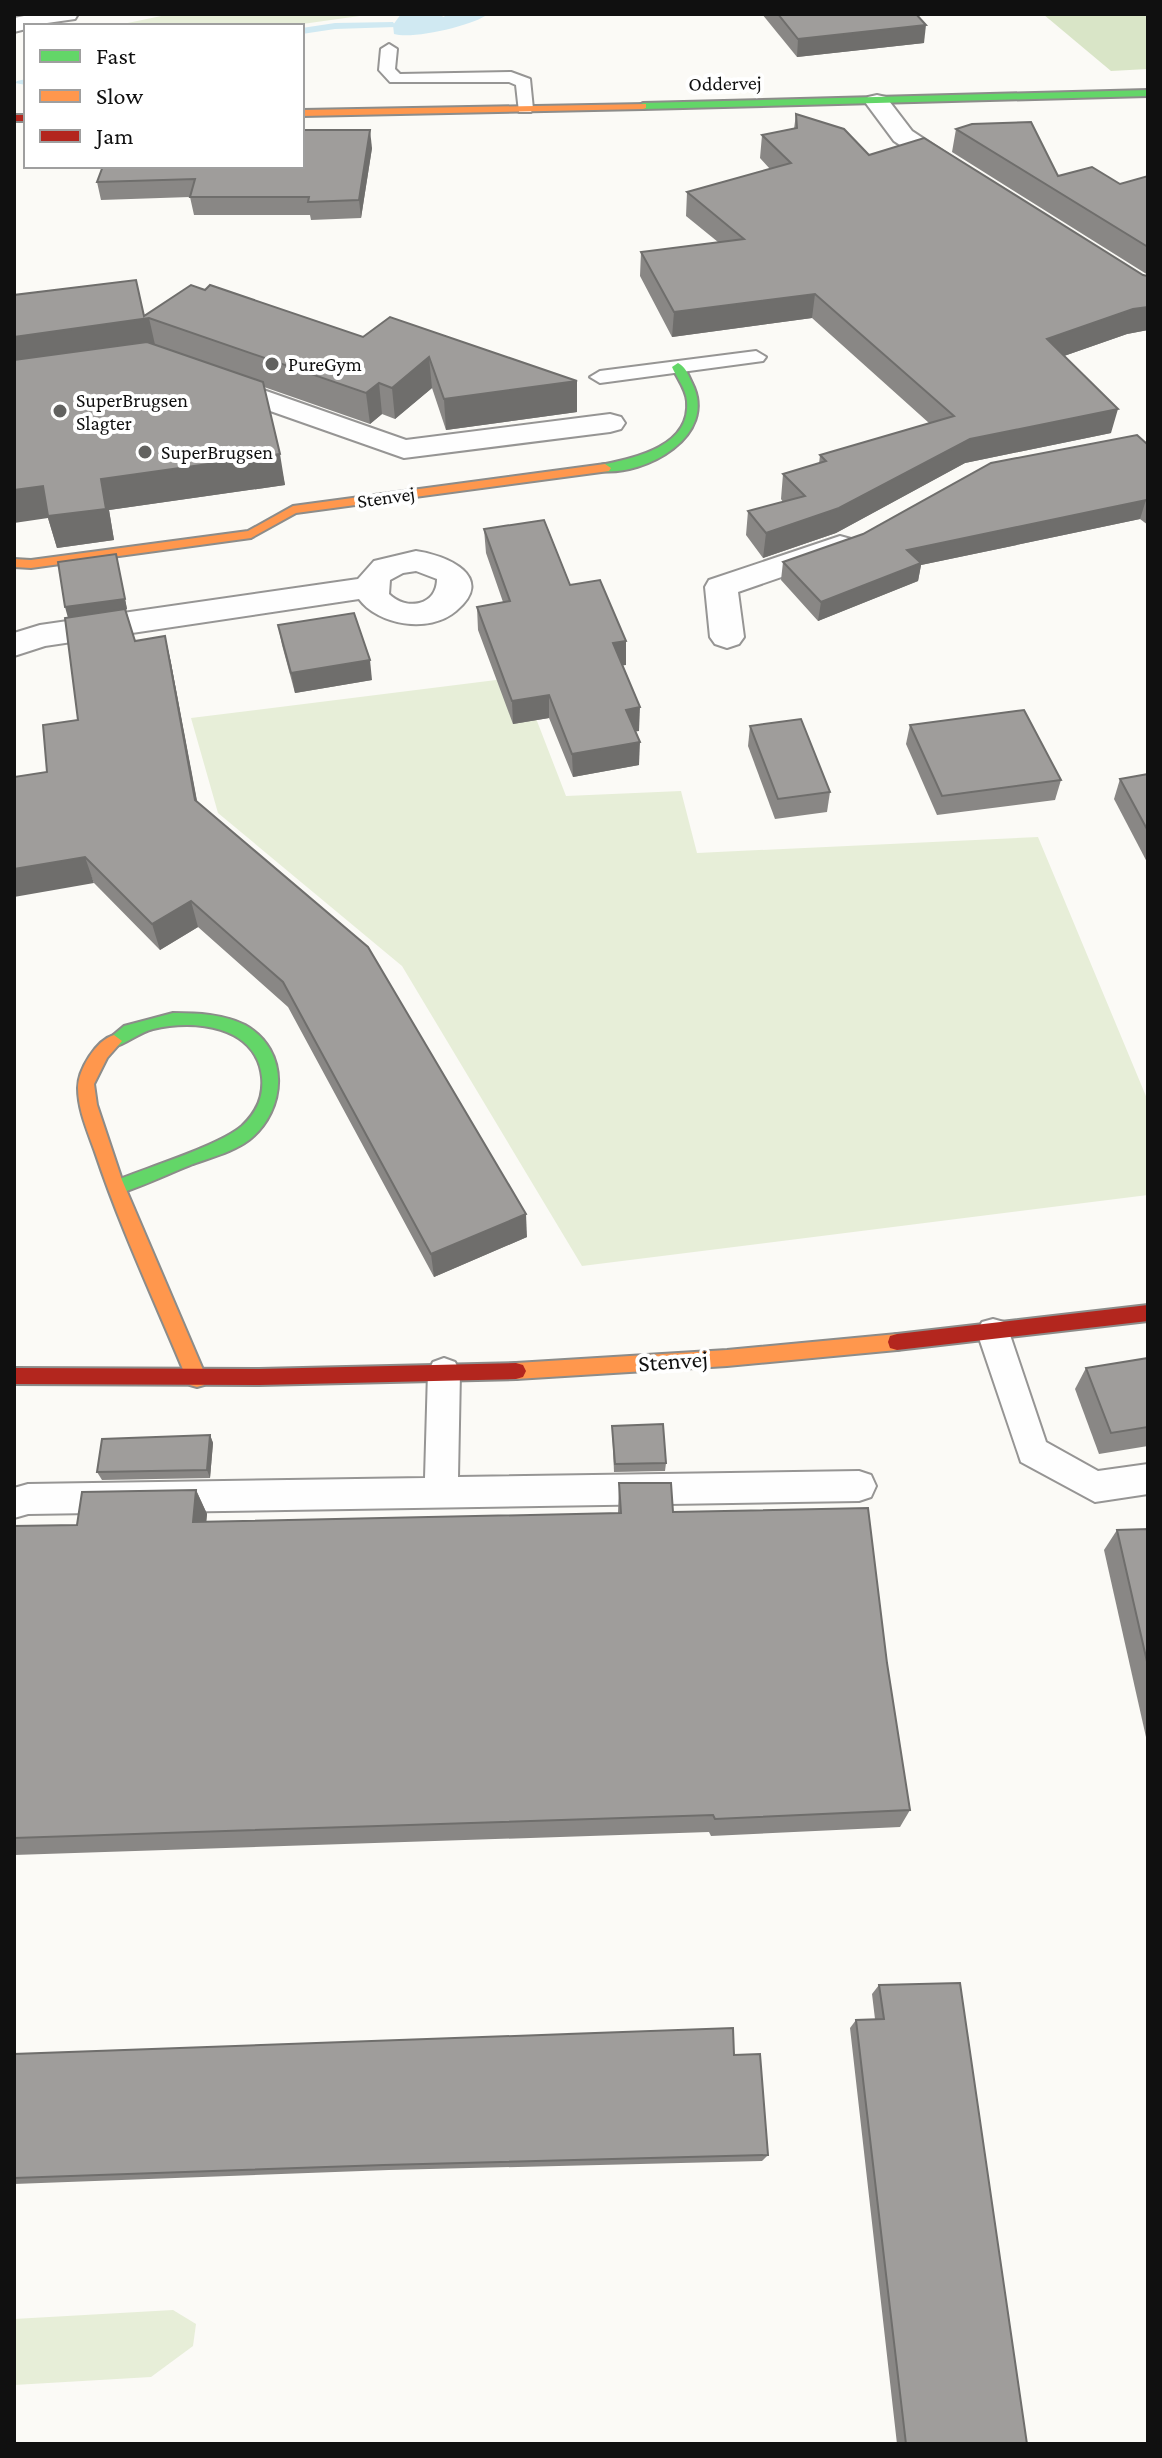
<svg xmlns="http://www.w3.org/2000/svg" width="1162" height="2458" font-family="'Crimson Pro',serif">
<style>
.green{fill:#e7eed8}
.forest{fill:#d9e5c7}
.water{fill:#d0e9f2}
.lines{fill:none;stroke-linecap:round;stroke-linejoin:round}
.stream{fill:#d0e9f2;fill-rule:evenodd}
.lane-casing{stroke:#969594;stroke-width:4}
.street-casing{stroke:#969594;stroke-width:4}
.fast-casing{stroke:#8c8c8a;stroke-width:4}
.slow-casing{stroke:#8c8c8a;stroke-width:4}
.jam-casing{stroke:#8c8c8a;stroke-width:4}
.lane{fill:#fefefe;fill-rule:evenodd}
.street{fill:#fefefe;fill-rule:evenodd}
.fast{fill:#63d668;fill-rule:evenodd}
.slow{fill:#ff974d;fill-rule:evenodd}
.jam{fill:#b3261e;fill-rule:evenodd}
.wall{fill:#898785}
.shaded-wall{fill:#6f6e6c}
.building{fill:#9f9d9b;stroke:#6f6e6c;stroke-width:2}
.poi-dot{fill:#626260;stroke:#fff;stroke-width:3}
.labels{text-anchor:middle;stroke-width:8;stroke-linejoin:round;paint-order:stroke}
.far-street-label{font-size:20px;fill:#101010;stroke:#fff}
.far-poi-label{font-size:20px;fill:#101010;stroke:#fff;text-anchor:start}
.street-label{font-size:24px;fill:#101010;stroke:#fff}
</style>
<rect width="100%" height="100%" fill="#fbfaf6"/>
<!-- green -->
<g class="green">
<path d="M171,14h203l-86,12h-175z"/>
<path d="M520,677l46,119 115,-5 16,62 341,-16 110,264v94l-566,71 -180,-300 -184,-153 -27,-95z"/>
<path d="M173,2310l23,14 -3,22 -42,31 -137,8v-66z"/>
</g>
<!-- forest -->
<path class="forest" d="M1043,14h105v55l-37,2z"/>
<!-- water -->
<path class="water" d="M401,14h36l7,3 2,-3h42c-13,11 -76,26 -94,20l-1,-9z"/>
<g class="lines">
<!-- stream -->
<g class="stream">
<path d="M393,22l3,5 -61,2 -33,5v-6l33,-5z"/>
<path d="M26,79v6l-11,-2 2,-2z"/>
</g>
<defs>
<g id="lane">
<path d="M389,44l8,5 -2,20 5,5 111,-2 19,7 3,30 -2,3h-12l-3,-27 -7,-3h-119l-11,-12 2,-21z"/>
<path d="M756,351l10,6 -3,4 -163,22 -10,-6 10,-6z"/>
<path d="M993,1319l11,3 5,10 37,110 52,29 50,-7v30l-53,8 -74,-40 -44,-130 5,-10z"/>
<path d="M444,1358l11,4 5,10 -2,105 401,-6 12,4 5,11 -5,11 -12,4 -831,13 -14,4v-30l14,-4 397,-6 3,-106 5,-10z"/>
</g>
<g id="street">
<path d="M34,14h44l-3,5 -49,7v3l-12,3v-14z"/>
<path d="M877,95l9,2 26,34 59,39 4,5 -4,5h-18l-59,-39 -29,-39 3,-5z"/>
<path d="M212,372l194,68 204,-26 11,3 4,6 -4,6 -11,3 -206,26 -202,-71 -5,-6 5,-6z"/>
<path d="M840,536l11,3 5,7 -5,7 -113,39 6,45 -5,7 -12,4 -12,-4 -5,-7 -5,-50 4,-7z"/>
<path d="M416,551c31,4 81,26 40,60 -27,23 -78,14 -97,-12l-314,47 -31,10v-23l26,-8 318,-46 16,-18zM416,571l21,8c0,27 -31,32 -48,15l1,-14 13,-7z"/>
</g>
<g id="fast">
<path d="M1148,90v6l-505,13 -5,-3 5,-3z"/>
<path d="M678,363c8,4 10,12 14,20 27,53 -47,93 -91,88v-6c33,-7 90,-18 86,-64 -1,-12 -10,-23 -15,-34z"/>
<path d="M173,1013c24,0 50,1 72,12 45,25 42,85 4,115 -16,12 -37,17 -56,24 -25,10 -50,22 -75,30l-6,-2 -3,-5 3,-5c31,-13 107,-36 130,-56 15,-14 22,-29 20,-49 -6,-52 -68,-58 -109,-48 -15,4 -25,14 -39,18l-8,-6 18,-15z"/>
</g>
<g id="slow">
<path d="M646,104v4l-3,1 -341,7v-6z"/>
<path d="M605,464l6,4 -2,3 -313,42 -45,25 -220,30 -17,-1v-8l17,1 217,-29 45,-25z"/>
<path d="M114,1035l8,6 -15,17 -13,26 3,21 25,75 85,199 -3,6 -7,2 -7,-2 -3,-6c-31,-75 -66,-149 -92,-227 -7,-20 -17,-42 -17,-64 0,-18 18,-48 36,-53z"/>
<path d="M897,1334l7,2 2,6 -2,6 -7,2 -170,16 -211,13 -7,-2 -3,-6 3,-6 7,-2 211,-13z"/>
</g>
<g id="jam">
<rect x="14" y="115" width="12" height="6"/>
<path d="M1148,1305v16l-251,29 -7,-2 -2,-6 2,-6 7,-2z"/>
<path d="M516,1363l7,2 3,6 -3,6 -7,2 -257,6 -245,-1v-16l245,1z"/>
</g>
</defs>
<!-- lane casing -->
<use href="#lane" class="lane-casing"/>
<!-- street casing -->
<use href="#street" class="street-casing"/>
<!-- fast casing -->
<use href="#fast" class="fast-casing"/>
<!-- slow casing -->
<use href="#slow" class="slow-casing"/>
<!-- jam casing -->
<use href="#jam" class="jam-casing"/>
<!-- lane -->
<use href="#lane" class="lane"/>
<!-- street -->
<use href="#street" class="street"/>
<!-- fast -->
<use href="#fast" class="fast"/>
<!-- slow -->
<use href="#slow" class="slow"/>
<!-- jam -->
<use href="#jam" class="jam"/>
</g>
<!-- wall -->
<g class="wall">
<path d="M762,14h154l8,29 -127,14z"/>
<path d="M796,114l73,41 274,120 5,1v54l-21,4 -63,22 47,77 -146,30 -129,70 -73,25 -17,-23 2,-24 35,-9 -2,-3 2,-25 36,-10 1,-9 109,-32 -117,-105 -140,19 -32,-61 1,-24 77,-10 -32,-26 1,-24 83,-23 -10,-11 2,-23 32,-6z"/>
<path d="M956,129l102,47 62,8 28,-8v99l-196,-123z"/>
<path d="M372,148l-11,70 -50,2 -1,-5h-116l-4,-18 -89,3 -4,-18z"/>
<path d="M144,316l219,21 214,44v31l-131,18 -14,-42 -37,31 -13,-5 -12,10 -106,-37 21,98 -176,25 5,30 -57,8 -9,-30z"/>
<path d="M1148,444v81l-8,-6 -219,46 -3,16 -100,40 -37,-41 2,-18z"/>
<path d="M484,529l86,56 56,56v24h-4l17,66h-4l4,34 -66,12 -24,-59 -36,6 -35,-94 -1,-23 26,-5 -17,-49z"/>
<path d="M116,554l11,55 -1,1 9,31 30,-5 6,27 26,139 330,435 -93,40 -146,-270 -90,-80 -38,23 -66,-67 -47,-111 31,-52z"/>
<path d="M278,625l94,55 -77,13 -13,-48z"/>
<path d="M910,725l151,55 -6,20 -118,15 -31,-71z"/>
<path d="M750,726l80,66 -3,20 -52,7 -27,-73z"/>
<path d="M1148,774v90l-34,-65 6,-20z"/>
<path d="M1148,1358v88l-49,8 -24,-65 11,-21z"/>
<path d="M612,1426l54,37 -1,8 -51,1z"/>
<path d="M210,1435l3,8 -3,35 -108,2 -5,-8z"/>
<path d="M619,1483l54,29 214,151 23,147 -10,17 -189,9 -2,-4 -695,23v-329l63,-1 119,-35 11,24 -1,8 412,-9z"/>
<path d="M1148,1529v217l-44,-196 13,-20z"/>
<path d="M879,1985l148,459h-130l-47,-416 6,-8 19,-1 -3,-25z"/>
<path d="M14,2054l720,1 34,100 -6,6 -373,9 -375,14z"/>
</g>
<!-- shaded-wall -->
<g class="shaded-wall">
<path d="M926,25l-2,18 -127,14 1,-18z"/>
<path d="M370,130l2,18 -11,70 -2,-18z"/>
<path d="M815,294l-3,24 -140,19 2,-25z"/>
<path d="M1148,307v23l-21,4 -86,30 6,-25 86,-30z"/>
<path d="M149,318l7,31 -142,20v-32z"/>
<path d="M429,357l3,31 -37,31 -3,-31z"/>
<path d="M577,381v31l-131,18 -2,-31z"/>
<path d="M379,383l3,31 -12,10 -4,-31z"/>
<path d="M1118,409l-7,24 -146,30 -129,70 -73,25 3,-25 204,-94z"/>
<path d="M280,454l5,31 -176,25 5,30 -57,8 -9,-30 -34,5v-33z"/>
<path d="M1146,500l-6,19 -219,46 -3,16 -100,40 3,-19 86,-52z"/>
<path d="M116,554l11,55 -59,9 -3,-11z"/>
<path d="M165,636l6,27 31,164 -7,-27z"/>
<path d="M626,641v24l-14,2 1,-24z"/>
<path d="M370,660l2,20 -77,13 -4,-20z"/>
<path d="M549,695v23l-36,6 -1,-23z"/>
<path d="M640,707l-1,24 -13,2v-23z"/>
<path d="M640,742l-1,23 -66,12 -1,-23z"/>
<path d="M85,857l9,26 -80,14v-28z"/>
<path d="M191,901l7,26 -38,23 -8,-26z"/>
<path d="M526,1214l1,23 -93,40 -3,-23z"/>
<path d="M210,1435l3,8 -3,35 -3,-8z"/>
<path d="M196,1490l11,24 -3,32 -11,-24z"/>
</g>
<!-- building -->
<g class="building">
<path d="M778,14h138l10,11 -128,14z"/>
<path d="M796,114l48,15 25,26 55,-17 219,137 5,1v31l-15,2 -86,30 71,70 -148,30 -131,69 -73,25 -18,-22 57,-15 -22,-22 43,-13 -6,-6 134,-39 -139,-122 -141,18 -33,-60 103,-13 -57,-47 104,-29 -29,-28 35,-7z"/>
<path d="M1031,122l27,54 34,-9 28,17 28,-8v71l-192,-118 16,-5z"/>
<path d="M302,130h68l-11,70 -51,2 1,-5h-119l5,-18 -98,3 6,-16h199z"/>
<path d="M136,280l8,36 47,-31 14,5 5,-5 153,52 27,-20 187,64 -133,18 -15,-42 -37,31 -13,-5 -13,10 -217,-75 -135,19v-42z"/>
<path d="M147,342l116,40 17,72 -179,25 5,30 -58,7 -5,-30 -29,4v-130z"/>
<path d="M1137,435l10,9h1v58l-2,-2 -239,50 14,13 -100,39 -38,-40 80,-28 128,-71z"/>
<path d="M544,520l26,65 30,-5 26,61 -13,2 27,64 -14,3 14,32 -68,12 -23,-59 -37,6 -35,-94 33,-6 -26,-72z"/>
<path d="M116,554l9,45 -60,8 -7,-45z"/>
<path d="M125,609l10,32 30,-5 30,164 173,147 158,267 -95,40 -148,-272 -92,-81 -39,23 -67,-67 -71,12v-92l33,-5 -4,-47 35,-5 -13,-102z"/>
<path d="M354,613l16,47 -79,13 -13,-48z"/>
<path d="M1024,710l37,70 -119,16 -32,-71z"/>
<path d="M801,719l29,73 -52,7 -28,-73z"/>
<path d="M1148,774v57l-28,-52z"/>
<path d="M1148,1358v69l-37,6 -25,-65z"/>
<path d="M663,1424l3,39 -51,1 -3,-38z"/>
<path d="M210,1435l-3,35 -110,2 5,-33z"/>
<path d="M619,1483h52l2,29 195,-4 19,155 23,147 -195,9 -2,-4 -699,23v-312l63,-1 5,-33 114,-2 -3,32 428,-9z"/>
<path d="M1148,1529v137l-31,-136z"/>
<path d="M960,1983l67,461h-121l-50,-424 28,-1 -5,-34z"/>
<path d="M733,2028l1,27 26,-1 8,101 -384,10 -370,13v-124z"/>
</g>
<!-- markers -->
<g class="poi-dot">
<circle cx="272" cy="364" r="8"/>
<circle cx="60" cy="411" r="8"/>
<circle cx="145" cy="452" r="8"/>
</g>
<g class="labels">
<!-- far-street labels -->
<g class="far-street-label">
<text transform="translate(725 83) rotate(-1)" y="7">Oddervej</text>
<text transform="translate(386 497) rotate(-8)" y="7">Stenvej</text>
</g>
<!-- far-poi labels -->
<g class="far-poi-label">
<text x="288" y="371">PureGym</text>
<text x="76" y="407">SuperBrugsen<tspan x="76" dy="23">Slagter</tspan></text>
<text x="161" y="459">SuperBrugsen</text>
</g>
<!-- street labels -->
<g class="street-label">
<text transform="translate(673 1361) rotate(-4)" y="8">Stenvej</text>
</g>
</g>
<!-- border -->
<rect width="1162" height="2458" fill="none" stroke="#101010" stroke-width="32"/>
<!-- legend -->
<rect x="24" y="24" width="280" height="144" fill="#ffffff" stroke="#9f9f9f" stroke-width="2"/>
<rect x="40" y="50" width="40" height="12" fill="#63d668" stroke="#9f9f9f" stroke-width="2"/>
<text x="96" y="64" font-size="24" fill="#101010">Fast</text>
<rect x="40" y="90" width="40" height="12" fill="#ff974d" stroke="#9f9f9f" stroke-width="2"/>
<text x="96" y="104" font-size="24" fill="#101010">Slow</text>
<rect x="40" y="130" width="40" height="12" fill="#b3261e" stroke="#9f9f9f" stroke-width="2"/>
<text x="96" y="144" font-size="24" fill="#101010">Jam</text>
</svg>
